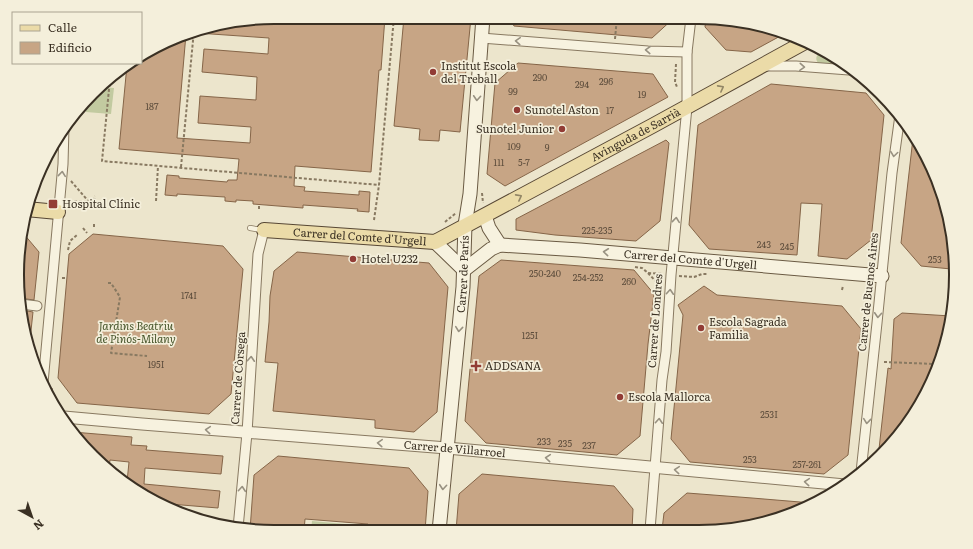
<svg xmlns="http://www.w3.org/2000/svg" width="973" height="549" font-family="Literata,serif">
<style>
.green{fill:#c2caa0}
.building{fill:#c7a585;stroke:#856548}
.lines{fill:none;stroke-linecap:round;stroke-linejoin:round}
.service-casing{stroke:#887961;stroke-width:6}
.minor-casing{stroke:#887961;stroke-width:11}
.tertiary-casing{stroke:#887961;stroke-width:13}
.secondary-casing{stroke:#6a5a43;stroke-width:15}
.primary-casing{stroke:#574734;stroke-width:16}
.path{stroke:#887961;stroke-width:2;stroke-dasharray:3 2;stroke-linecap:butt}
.service{stroke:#f7f2df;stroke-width:4.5}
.minor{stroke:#f7f2df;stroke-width:9}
.tertiary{stroke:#f7f2df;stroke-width:11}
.secondary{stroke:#f7f2df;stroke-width:13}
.primary{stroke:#ebdba8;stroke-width:14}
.oneway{stroke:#989181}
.oneway2{stroke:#928666}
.poi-dot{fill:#923c35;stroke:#f4efdb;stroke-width:1.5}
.labels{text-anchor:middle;stroke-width:3.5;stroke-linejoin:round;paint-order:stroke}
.number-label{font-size:9px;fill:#5d4d3c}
.poi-label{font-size:11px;fill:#3a3023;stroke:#f4efdb;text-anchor:start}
.street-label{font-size:11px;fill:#3a3023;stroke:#f4efdb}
.park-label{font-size:11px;font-style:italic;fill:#47552b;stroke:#f4efdb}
.rim{fill:none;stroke:#3a3023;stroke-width:2}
</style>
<rect width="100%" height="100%" fill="#ece5cc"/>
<!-- green -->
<g class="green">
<path d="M823,50l4,2 18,15 -26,-3c-6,-6 -1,-11 4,-14z"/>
<path d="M102,87l12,1 -3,26 -25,-2v-8z"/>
<path d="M312,521l55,5 -1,5h-55z"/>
</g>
<!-- building -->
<g class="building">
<path d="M274,17l25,1 1,-1h85l-4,53h-2l-8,102 -76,-6 -1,20 11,1 -1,4 55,4v-4l11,1 -1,20 -12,-1 1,-2 -55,-4v3l-50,-4v-3l-17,-1v2l-11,-1v-4l-48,-3v2l-12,-1 2,-20 12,1v2l48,4 1,-2h9l2,-21 -120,-10 8,-84 4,-2h10v-5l45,-24 -9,104 73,5 1,-16 -53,-4 2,-27 56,4 1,-23 -55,-5 2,-23 64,5 1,-16 -72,-5 -1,-3z"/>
<path d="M404,17h67l-11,115 -20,-2 -1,11 -20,-1 1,-11 -26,-3z"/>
<path d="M509,17h166l-23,21 -138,-12z"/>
<path d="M706,18h9l50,8 19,8 -33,18 -25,-2 -21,-23z"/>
<path d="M518,63l135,11 15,23 -163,89 -18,-12 8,-91z"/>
<path d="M771,84l95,9 18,22 -13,125 -24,19 -29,-3 4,-52 -21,-1 -4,52 -88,-6 -20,-24 9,-100z"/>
<path d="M913,138l34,70 4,61 -30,-3 -20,-23z"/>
<path d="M666,140l3,3 -9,78 -24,20 -81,-6 -39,-5v-11z"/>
<path d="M23,233l16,19 -5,48 -15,-2 -1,-7z"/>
<path d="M93,234l130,12 20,23 -12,125 -22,20 -132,-11 -19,-25 11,-124z"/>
<path d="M297,252l132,11 19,24 -11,125 -23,20 -39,-4v-8l-102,-9 5,-48 -13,-1 4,-40 1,-26 4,-25z"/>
<path d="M501,260l133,10 20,24 -6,50 -8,92 -23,19 -131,-12 -21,-22 14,-145z"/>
<path d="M704,286l13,9 125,11 19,23 -13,126 -24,19 -134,-12 -19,-23 12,-124 -5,-10z"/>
<path d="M22,310l11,2 -3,28h-1z"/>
<path d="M902,313l49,3 -30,87 -43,55 10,-90 3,1 3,-50z"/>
<path d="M73,432l59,5 -1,8 16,1 -1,4 77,6 -2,18 -76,-6 -1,16 76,7 -2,17 -60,-5 -12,-6 -19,-15 2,-20 -19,-2 -1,7 -28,-23z"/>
<path d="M278,456l131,12 19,23 -3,40h-58l1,-7 -63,-5 -1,12h-46l-8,-1 4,-55z"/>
<path d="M482,474l132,12 19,23 -1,21 -176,1 3,-37z"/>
<path d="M687,493l65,5 60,5 -31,15 -49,12h-70l2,-17z"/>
</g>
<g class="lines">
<defs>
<path id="service" d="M250,228l12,2"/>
<g id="minor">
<path d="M481,38l167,13 39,1"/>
<path d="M764,66h32l53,4"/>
<path d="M21,304l16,2"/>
<path d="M43,383l20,-219 1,-37"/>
<path d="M861,472l16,-149 15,-150 8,-58"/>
<path d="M238,528l9,-95 11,-179 6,-24"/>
<path d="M650,530l12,-150 4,-28 5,-77 16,-168v-55l4,-34"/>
</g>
<g id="tertiary">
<path id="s1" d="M64,417l78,7 305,24 398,37"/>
</g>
<g id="secondary">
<path d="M485,216l4,12 11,17"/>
<path d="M435,242l29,28"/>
<path id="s2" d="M464,270l27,-21 9,-4 80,5 302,26"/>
<path id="s3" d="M439,531l24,-244 2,-62 5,-31 13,-177"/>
</g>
<g id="primary">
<path d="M26,209l32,3"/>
<path id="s4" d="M264,230l171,12 217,-116 153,-84"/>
</g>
</defs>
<!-- service casing -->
<use href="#service" class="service-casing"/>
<!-- minor casing -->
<use href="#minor" class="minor-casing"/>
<!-- tertiary casing -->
<use href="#tertiary" class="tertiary-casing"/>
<!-- secondary casing -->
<use href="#secondary" class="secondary-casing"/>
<!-- primary casing -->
<use href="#primary" class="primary-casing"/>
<!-- path -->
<g class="path">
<path d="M615,39l2,-22"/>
<path d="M676,64l-1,18 2,5"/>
<path d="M110,79l-8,82 277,24"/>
<path d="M181,167l13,-137"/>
<path d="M71,181l18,21"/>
<path d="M482,193l1,10"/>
<path d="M69,201l21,1"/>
<path d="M94,201l1,-5"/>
<path d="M156,201l2,-35"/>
<path d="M259,206v4"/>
<path d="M374,220l5,-35 15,-168"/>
<path d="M445,222l11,-9"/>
<path d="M94,227v-3"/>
<path d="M83,228l4,5"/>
<path d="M68,250l2,-9 7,-6"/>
<path d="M635,267l7,1 6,5 15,1"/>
<path d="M648,273l13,14"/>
<path d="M679,276l15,1 8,-3h6"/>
<path d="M62,278h5"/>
<path d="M108,283h3l9,14 -9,56 36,3"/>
<path d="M842,290l1,-4"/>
<path d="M884,362l51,2"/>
<path d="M51,396l1,-9"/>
<path d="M249,530h1"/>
<path d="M306,531c14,-10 24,-6 39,0"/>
</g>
<!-- service -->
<use href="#service" class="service"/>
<!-- minor -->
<use href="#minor" class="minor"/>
<!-- tertiary -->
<use href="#tertiary" class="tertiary"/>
<!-- secondary -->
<use href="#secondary" class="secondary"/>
<!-- primary -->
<use href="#primary" class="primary"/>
</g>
<!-- one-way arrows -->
<defs><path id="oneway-chevron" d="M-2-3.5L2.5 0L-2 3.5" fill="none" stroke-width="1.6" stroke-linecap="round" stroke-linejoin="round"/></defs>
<g class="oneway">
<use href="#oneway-chevron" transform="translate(518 41) rotate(-176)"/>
<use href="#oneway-chevron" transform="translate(648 50) rotate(-177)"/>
<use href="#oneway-chevron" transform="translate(802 67) rotate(4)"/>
<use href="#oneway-chevron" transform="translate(477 98) rotate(94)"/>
<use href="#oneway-chevron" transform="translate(894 154) rotate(98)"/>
<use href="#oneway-chevron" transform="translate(62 174) rotate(-84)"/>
<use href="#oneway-chevron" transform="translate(676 220) rotate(-84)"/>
<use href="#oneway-chevron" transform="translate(606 252) rotate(-174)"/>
<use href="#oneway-chevron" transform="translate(670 292) rotate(-86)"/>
<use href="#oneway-chevron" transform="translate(878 315) rotate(94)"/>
<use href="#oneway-chevron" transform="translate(459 329) rotate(96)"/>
<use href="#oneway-chevron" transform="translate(251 359) rotate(-86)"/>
<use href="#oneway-chevron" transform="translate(659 421) rotate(-86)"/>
<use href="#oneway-chevron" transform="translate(867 421) rotate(96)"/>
<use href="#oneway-chevron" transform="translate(208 430) rotate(-175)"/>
<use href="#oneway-chevron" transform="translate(380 443) rotate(-176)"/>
<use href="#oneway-chevron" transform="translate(548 458) rotate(-175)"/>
<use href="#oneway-chevron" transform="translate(677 470) rotate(-175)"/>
<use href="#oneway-chevron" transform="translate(807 482) rotate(-175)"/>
<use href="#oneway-chevron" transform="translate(443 487) rotate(95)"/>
<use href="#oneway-chevron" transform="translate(242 489) rotate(-85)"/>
</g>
<g class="oneway2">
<use href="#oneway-chevron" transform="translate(721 88) rotate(-28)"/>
<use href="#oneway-chevron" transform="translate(519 197) rotate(-28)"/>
</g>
<!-- markers -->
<g class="poi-dot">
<circle cx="433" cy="72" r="4"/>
<circle cx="517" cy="110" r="4"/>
<circle cx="562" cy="129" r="4"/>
<rect x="48" y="199" width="10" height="10" rx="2"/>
<circle cx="353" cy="259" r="4"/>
<circle cx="701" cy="328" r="4"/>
<path d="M474 360h4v4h4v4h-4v4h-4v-4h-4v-4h4z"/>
<circle cx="620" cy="397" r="4"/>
</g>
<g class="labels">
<!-- number labels -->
<g class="number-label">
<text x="540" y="81">290</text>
<text x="606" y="85">296</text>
<text x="582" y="88">294</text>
<text x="513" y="95">99</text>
<text x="642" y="98">19</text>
<text x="152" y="110">187</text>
<text x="610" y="114">17</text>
<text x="514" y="150">109</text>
<text x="547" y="151">9</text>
<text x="499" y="166">111</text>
<text x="524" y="166">5-7</text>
<text x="597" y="234">225-235</text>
<text x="764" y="248">243</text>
<text x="787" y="250">245</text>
<text x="935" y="263">253</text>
<text x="545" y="277">250-240</text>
<text x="588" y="281">254-252</text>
<text x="629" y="285">260</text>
<text x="189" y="299">174I</text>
<text x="530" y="339">125I</text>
<text x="156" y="368">195I</text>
<text x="769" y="418">253I</text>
<text x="544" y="445">233</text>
<text x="565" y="447">235</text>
<text x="589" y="449">237</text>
<text x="750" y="463">253</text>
<text x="807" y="468">257-261</text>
</g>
<!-- poi labels -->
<g class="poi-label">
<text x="441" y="70">Institut Escola<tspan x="441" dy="13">del Treball</tspan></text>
<text x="525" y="114">Sunotel Aston</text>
<text x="554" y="133" text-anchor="end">Sunotel Junior</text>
<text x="62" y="208">Hospital Clínic</text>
<text x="361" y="263">Hotel U232</text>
<text x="709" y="326">Escola Sagrada<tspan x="709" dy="13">Familia</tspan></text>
<text x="485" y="370">ADDSANA</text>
<text x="628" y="401">Escola Mallorca</text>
</g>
<!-- street labels -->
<g class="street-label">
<text dy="4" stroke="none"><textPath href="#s4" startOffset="399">Avinguda de Sarrià</textPath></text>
<text dy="4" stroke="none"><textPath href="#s4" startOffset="96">Carrer del Comte d'Urgell</textPath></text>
<text dy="4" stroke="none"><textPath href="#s2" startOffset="235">Carrer del Comte d'Urgell</textPath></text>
<text dy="4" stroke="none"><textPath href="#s3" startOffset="258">Carrer de París</textPath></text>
<text transform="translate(868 292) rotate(-84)" y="4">Carrer de Buenos Aires</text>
<text transform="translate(655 321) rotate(-86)" y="4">Carrer de Londres</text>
<text transform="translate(238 378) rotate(-86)" y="4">Carrer de Còrsega</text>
<text dy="4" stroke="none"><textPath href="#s1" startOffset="392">Carrer de Villarroel</textPath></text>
</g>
<!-- park labels -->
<g class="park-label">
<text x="136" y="330">Jardins Beatriu<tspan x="136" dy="13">de Pinós-Milany</tspan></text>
</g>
</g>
<!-- crop -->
<path d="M0 0H973V549H0ZM274 24H699A250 250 0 0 1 949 274V275A250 250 0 0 1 699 525H274A250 250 0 0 1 24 275V274A250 250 0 0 1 274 24Z" fill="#f4efdb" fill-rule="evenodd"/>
<path class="rim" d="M274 24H699A250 250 0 0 1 949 274V275A250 250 0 0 1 699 525H274A250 250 0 0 1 24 275V274A250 250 0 0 1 274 24Z"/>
<!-- legend -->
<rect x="12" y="12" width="130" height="52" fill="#f4efdb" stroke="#aaa391"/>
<rect x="20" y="25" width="20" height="6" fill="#ebdba8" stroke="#aaa391"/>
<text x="48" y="32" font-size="12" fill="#3a3023">Calle</text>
<rect x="20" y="42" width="20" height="12" fill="#c7a585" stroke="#aaa391"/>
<text x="48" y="52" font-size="12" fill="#3a3023">Edificio</text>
<!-- north arrow -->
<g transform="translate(32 517) rotate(140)" stroke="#f4efdb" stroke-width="3" paint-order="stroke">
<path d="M0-3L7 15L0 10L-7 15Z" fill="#3a3023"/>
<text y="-6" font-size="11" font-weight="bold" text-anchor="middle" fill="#3a3023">N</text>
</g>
</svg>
